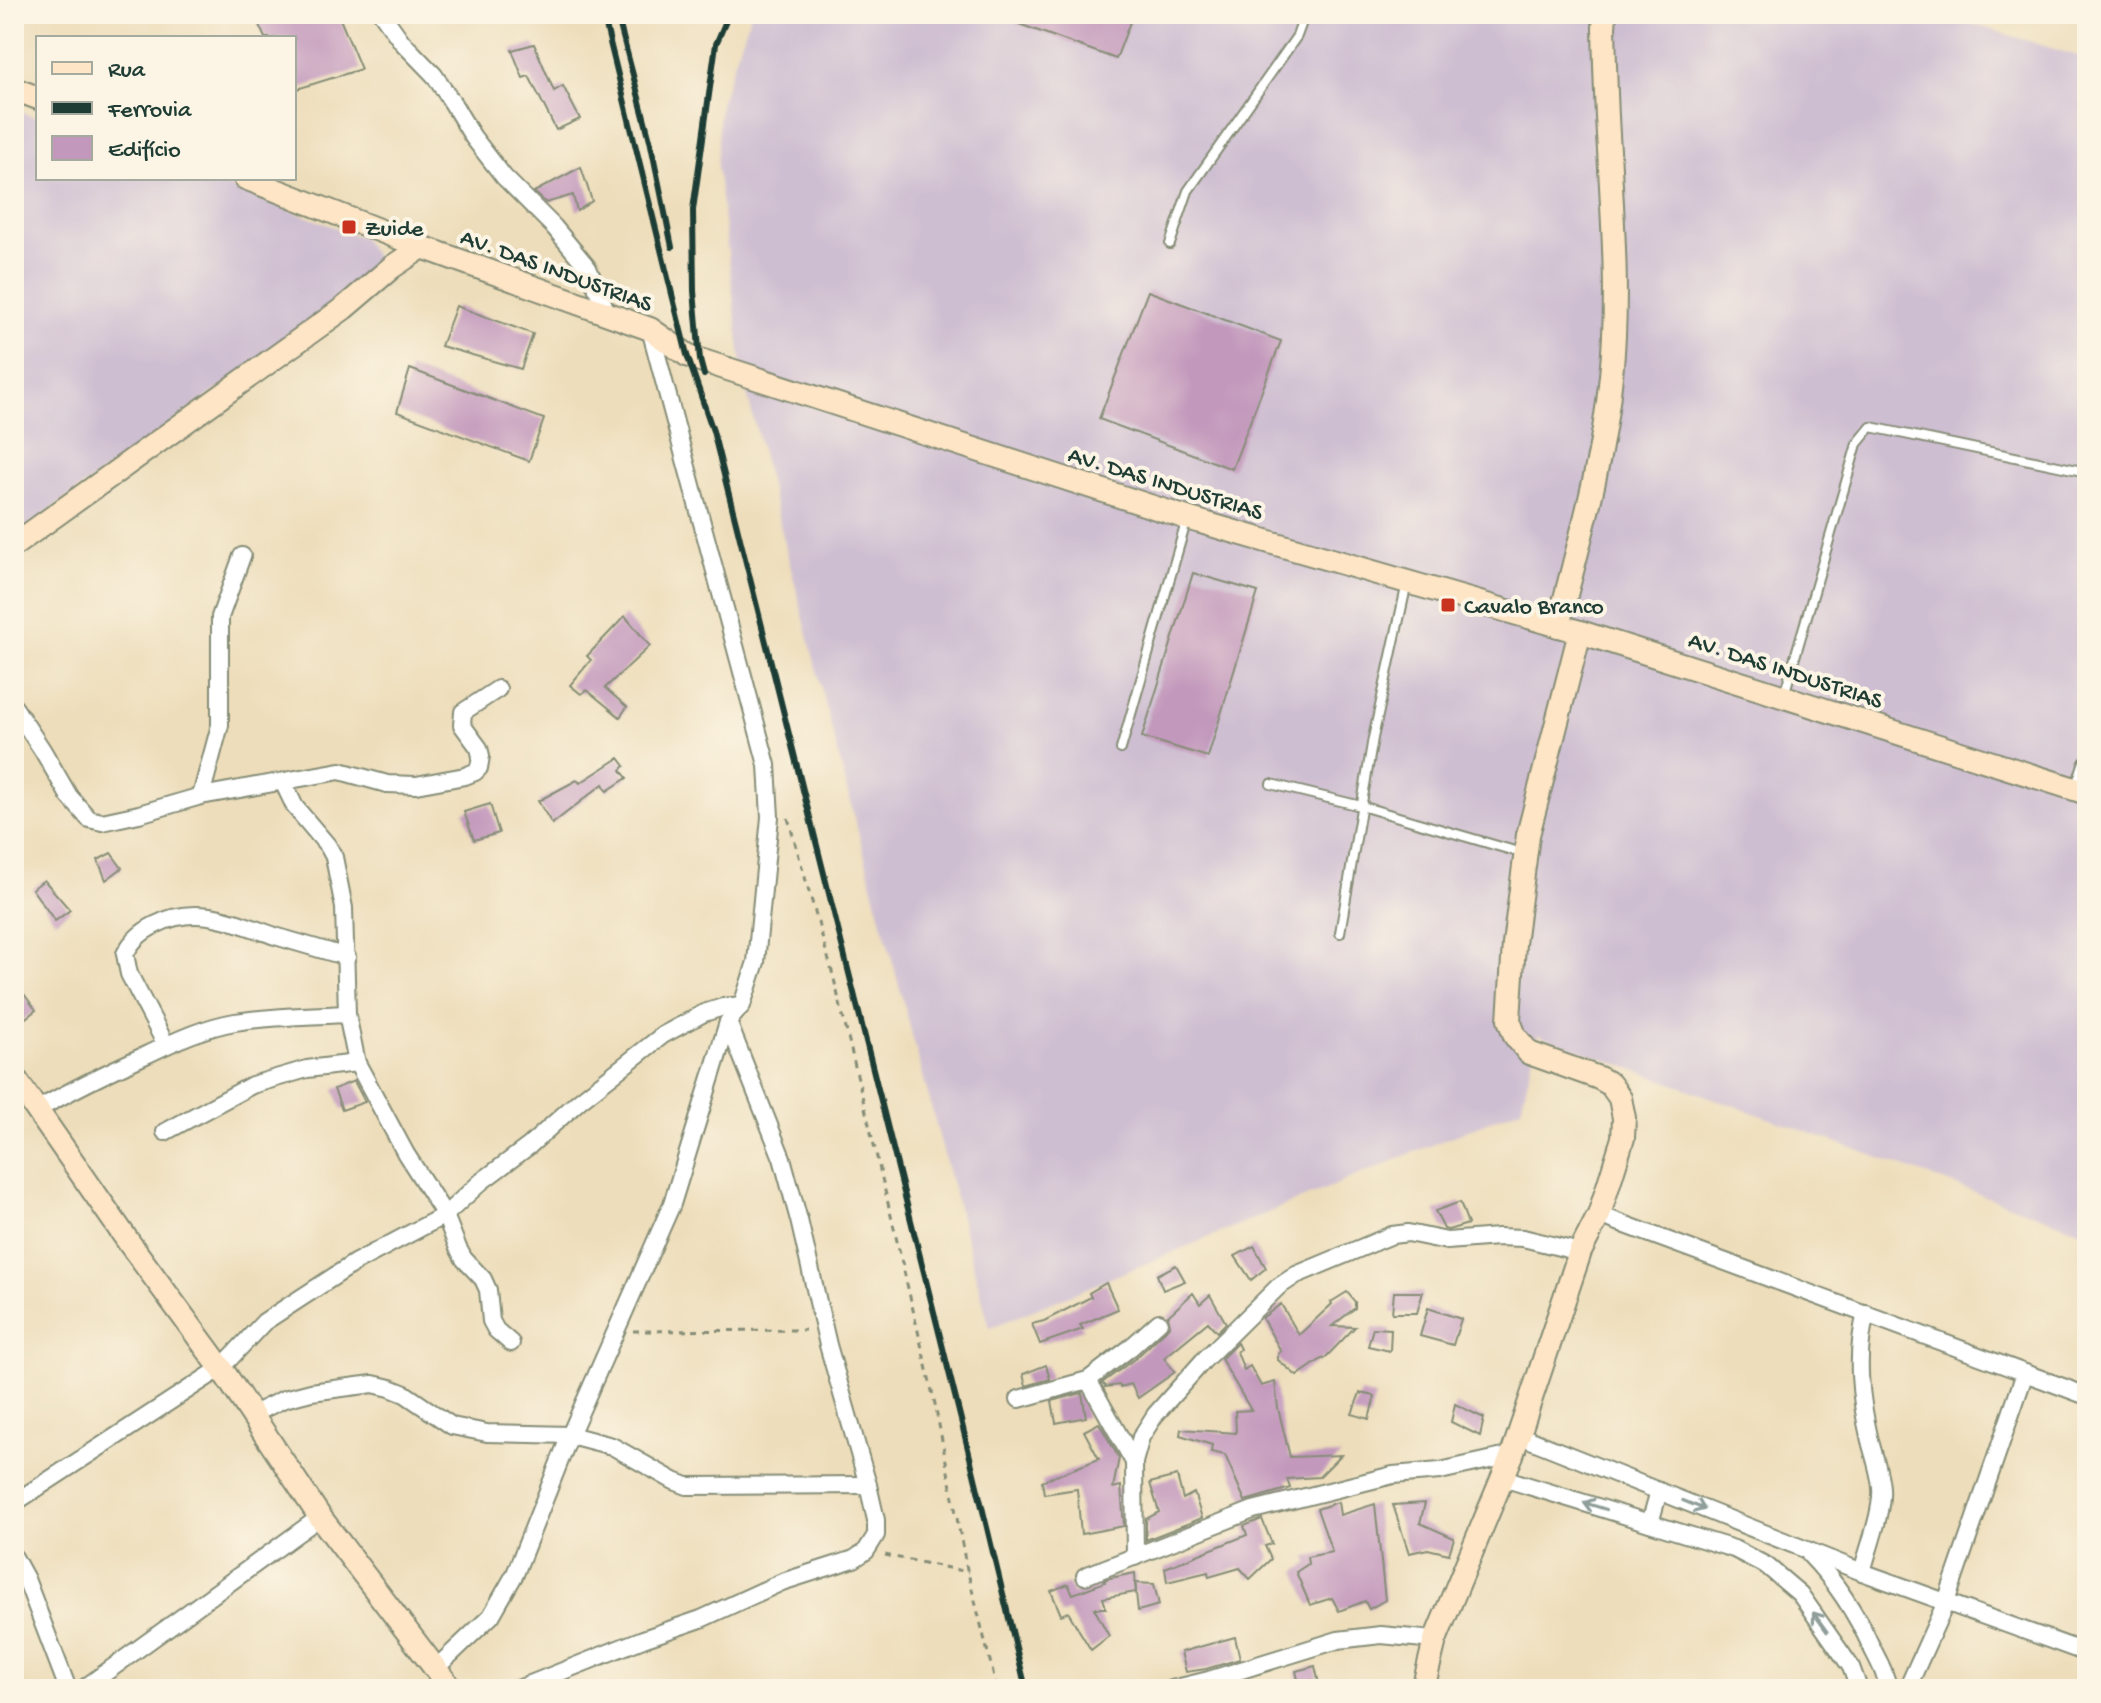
<svg xmlns="http://www.w3.org/2000/svg" width="2101" height="1703" font-family="'Gochi Hand',sans-serif">
<style>
.industrial{fill:#cebed1}
.building{fill:#c298bc}
.lines{fill:none;stroke-linecap:round;stroke-linejoin:round}
.lane-casing{stroke:#868d77;stroke-width:12}
.street-casing{stroke:#868d77;stroke-width:20}
.secondary-casing{stroke:#868d77;stroke-width:26}
.path{stroke:#868d77;stroke-width:3;stroke-dasharray:6 6;stroke-linecap:butt}
.lane{stroke:#fff;stroke-width:8}
.street{stroke:#fff;stroke-width:16}
.secondary{stroke:#fde5c5;stroke-width:22}
.rail{stroke:#1f3d34;stroke-width:6}
.oneway{stroke:#8f9e9a}
.poi-dot{fill:#c8321e;stroke:#fcf5e5;stroke-width:3}
.labels{text-anchor:middle;stroke-width:8;stroke-linejoin:round;paint-order:stroke}
.poi-label{font-size:24px;fill:#1f3d34;stroke:#fcf5e5;text-anchor:start}
.street-label{font-size:24px;fill:#1f3d34;stroke:#fcf5e5}
</style>
<rect width="100%" height="100%" fill="#fcf5e5"/>
<filter id="ink" filterUnits="userSpaceOnUse"><feTurbulence type="fractalNoise" baseFrequency=".0125" numOctaves="2"/><feDisplacementMap in="SourceGraphic" scale="16" xChannelSelector="R" yChannelSelector="G"/><feConvolveMatrix kernelMatrix="1 2 1 2 8 2 1 2 1" color-interpolation-filters="sRGB"/></filter>
<filter id="wash" filterUnits="userSpaceOnUse"><feTurbulence type="fractalNoise" baseFrequency=".006" numOctaves="4" result="noise"/><feDisplacementMap in="SourceGraphic" scale="32" xChannelSelector="R" yChannelSelector="G"/><feGaussianBlur stdDeviation="1.8" result="paint"/><feColorMatrix in="noise" values="0 0 0 0 0 0 0 0 0 0 0 0 0 0 0 0 0 1.4 0 .05"/><feComposite in="paint" operator="in"/></filter>
<g filter="url(#wash)">
<rect width="100%" height="100%" fill="#edddba"/>
<!-- industrial -->
<g class="industrial">
<path d="M751,14h1189l147,45v689l-11,44 11,4v437l-549,-198 -17,73 -531,220 -142,-534 -104,-412 -27,-216 3,-62z"/>
<path d="M14,110l24,8v60h167l158,60 16,25 -7,15 -358,258z"/>
</g>
<g id="blocks">
<!-- building -->
<g class="building">
<path d="M254,14h84l23,55 -67,21v-52h-29z"/>
<path d="M998,14h135l-17,45 -119,-43z"/>
<path d="M534,44l20,47 9,-5 17,33 -24,11 -27,-54 -6,2 -11,-28z"/>
<path d="M581,167l11,34 -15,10 -4,-16 -27,8 -12,-11z"/>
<path d="M1148,291l133,50 -49,128 -133,-50z"/>
<path d="M456,306l77,28 -12,35 -80,-23z"/>
<path d="M410,369l134,50 -15,42 -132,-49z"/>
<path d="M1193,573l65,19 -50,165 -66,-20z"/>
<path d="M625,616l25,30 -45,42 22,19 -7,10 -33,-27 -6,4 -11,-9 21,-25 -4,-4z"/>
<path d="M619,758l6,8 -4,4 6,8 -20,13 -4,-7 -51,40 -14,-23 39,-21 3,3z"/>
<path d="M490,804l9,29 -25,7 -10,-28z"/>
<path d="M111,853l11,15 -16,12 -8,-20z"/>
<path d="M44,880l26,30 -15,11 -23,-32z"/>
<path d="M14,981l22,29 -22,17z"/>
<path d="M354,1081l11,21 -23,8 -8,-21z"/>
<path d="M1460,1202l8,22 -20,6 -4,-1 -9,-18z"/>
<path d="M1254,1246l12,22 -15,12 -16,-24z"/>
<path d="M1176,1265l9,16 -22,9 -6,-15z"/>
<path d="M1106,1283l12,26 -38,16 3,4 -43,15 -8,-20 12,-3 47,-24 -2,-4z"/>
<path d="M1347,1292l8,10v6l-23,18 23,1 -31,32 -1,-1 -26,18 -19,-16v-6l3,-3 -19,-33 19,-14 18,31 33,-31 -1,-2z"/>
<path d="M1394,1292h29l-6,21h-25z"/>
<path d="M1193,1293l7,11 10,-9 16,28 -9,9 -9,-10 -44,36 11,14 -37,26 -7,-14 -11,3 -1,-2 -14,2 1,-1 -4,-3 35,-26 29,-27 4,-5 -2,-9z"/>
<path d="M1428,1308l33,11 -8,26 -33,-9z"/>
<path d="M1373,1328l18,1 -1,22 -22,-5z"/>
<path d="M1237,1343l3,6 -3,3 7,18 6,-4 11,20 14,-4 3,26 12,49 51,-2 -22,22 -32,2 3,9 -45,13 -20,-46 -14,-3 1,-7 -32,-10 1,-6 55,4 -1,-22 16,-1 -30,-51z"/>
<path d="M1046,1365l4,14 -24,7 -3,-12z"/>
<path d="M1082,1393l4,24 -30,6 -4,-22z"/>
<path d="M1360,1393l15,3 -6,23 -17,-5z"/>
<path d="M1455,1404l29,14 -4,18 -29,-14z"/>
<path d="M1099,1423l20,35 -6,30 8,-2 3,40 -43,8 -4,-45 -33,5 -2,-13 57,-22 -15,-28z"/>
<path d="M1177,1476l6,23 11,-6 8,25 -56,22v-21l13,-7 -9,-29z"/>
<path d="M1338,1502l2,13 35,-11 10,96 -16,9 -4,-8 -26,10 -7,-13 -22,7 -14,-33 12,-8 -1,-7 25,-5 -15,-43z"/>
<path d="M1425,1503l-5,20 34,15 -5,16 -21,-5 -19,4 -16,-48z"/>
<path d="M1262,1519l10,25 -7,2 6,13 -21,20 -10,-11 -31,9 -1,-5 -41,10 -2,-14 82,-33 -3,-9z"/>
<path d="M1135,1573l1,19 -33,6 3,10h-12l15,28 -18,14 -23,-38 -7,3 -10,-24 17,-7 5,10 32,-12 -1,-2 6,-2z"/>
<path d="M1135,1583l19,1 5,21 -21,6z"/>
<path d="M1235,1637l5,22 -34,10 -20,3 -5,-20z"/>
<path d="M1315,1666l4,18 -19,4 -4,-17z"/>
</g>
</g>
</g>
<g filter="url(#ink)">
<use href="#blocks" fill-opacity="0" stroke="#868d77" stroke-width="2"/>
<g class="lines">
<defs>
<g id="lane">
<path d="M1170,244l18,-53 109,-155 8,-22"/>
<path d="M1784,695l73,-251 14,-17 216,45"/>
<path d="M1121,749l66,-230"/>
<path d="M1271,784l90,22 164,48"/>
<path d="M1340,933l33,-195 34,-155"/>
</g>
<g id="street">
<path d="M382,14l20,28 32,33 18,27 21,35 31,40 50,50 34,41 20,47"/>
<path d="M14,707l29,44 26,45 20,23 13,3 37,-8 62,-18 139,-25 47,13 29,1 49,-9 10,-4 4,-4 2,-12 -2,-8 -17,-23 1,-13 35,-23"/>
<path d="M283,782l12,25 33,39 6,11 10,51 3,106 10,49 49,91 39,61 13,33 6,11 19,20 5,11 3,31 5,9 15,13"/>
<path d="M2079,790l8,-25"/>
<path d="M201,796l19,-71v-108l22,-61"/>
<path d="M166,1045l-37,-71 -4,-20c7,-14 16,-22 30,-29 42,-22 79,-3 120,11 24,7 48,14 72,21"/>
<path d="M37,1110c36,-21 73,-39 111,-56 27,-13 57,-27 87,-32 37,-6 75,-6 112,-8"/>
<path d="M165,1132l87,-47 55,-16 50,-6"/>
<path d="M1599,1215l488,181"/>
<path d="M1088,1380l46,82"/>
<path d="M1019,1399l69,-19 42,-32 29,-26"/>
<path d="M251,1415l33,-16 27,-7 62,-8 17,4 15,6 47,32 35,7 83,2 42,11 62,35 13,5 181,-1"/>
<path d="M1518,1435l344,137 225,81"/>
<path d="M1503,1478l231,71 33,17 33,28 51,73 8,22"/>
<path d="M14,1503l207,-135 43,-46 92,-60 89,-47 37,-34 47,-35 50,-45 84,-66 41,-22 19,-6 19,-2"/>
<path d="M1650,1523l9,-32"/>
<path d="M1810,1555c27,28 46,58 62,93 7,14 14,26 16,41"/>
<path d="M14,1557l12,22 42,110"/>
<path d="M1135,1557l-1,-95 7,-25 14,-22 48,-54 75,-74 18,-12 96,-40 16,-2 39,8 51,-4 25,1 57,14"/>
<path d="M1862,1572c6,-23 21,-62 19,-84 -1,-15 -7,-32 -11,-47 -10,-43 -15,-85 -4,-128"/>
<path d="M1085,1576l168,-66 140,-35 47,-4 72,-16"/>
<path d="M435,1669l56,-53 24,-42 55,-139 102,-231 56,-182 14,-17 14,-43 14,-145 -3,-52 -117,-436"/>
<path d="M83,1689l237,-172"/>
<path d="M518,1689l125,-50 58,-20 81,-37 72,-23 12,-8 10,-16v-15l-8,-35 -40,-140 -29,-125 -17,-62 -54,-136"/>
<path d="M1172,1689l37,-9 129,-40 43,-5 54,5"/>
<path d="M1907,1689l39,-87 79,-229"/>
</g>
<g id="secondary">
<path d="M14,89l24,9"/>
<path d="M245,178l177,69 228,82 37,26 13,5 487,158 393,114 507,161"/>
<path d="M14,545l330,-237 48,-41 30,-20"/>
<path d="M1558,626c21,-83 45,-165 53,-250 8,-76 2,-151 -2,-226 -3,-41 -4,-81 -5,-122l1,-14"/>
<path d="M14,1077l116,167 91,124 99,149 131,172"/>
<path d="M1423,1689l12,-49 77,-185 68,-203 19,-37 24,-77 1,-20 -4,-20 -10,-14 -11,-6 -70,-25 -14,-17 -6,-16 5,-76 14,-109 52,-203"/>
</g>
</defs>
<!-- lane casing -->
<use href="#lane" class="lane-casing"/>
<!-- street casing -->
<use href="#street" class="street-casing"/>
<!-- secondary casing -->
<use href="#secondary" class="secondary-casing"/>
<!-- path -->
<g class="path">
<path d="M788,818l45,157 60,249 42,180 31,161 31,124"/>
<path d="M633,1331l172,-1"/>
<path d="M885,1555l83,17"/>
</g>
<!-- lane -->
<use href="#lane" class="lane"/>
<!-- street -->
<use href="#street" class="street"/>
<!-- secondary -->
<use href="#secondary" class="secondary"/>
<!-- rail -->
<g class="rail">
<path d="M603,14l84,341 26,76 248,989 65,269"/>
<path d="M617,14l33,126 22,107"/>
<path d="M704,375l-4,-15 -6,-69 -1,-81 23,-166 13,-30"/>
</g>
</g>
<!-- one-way arrows -->
<defs><path id="oneway-shaft" d="M-6 0H5M1.5-3L5.5 0L1.5 3" fill="none" stroke-width="1.6" stroke-linecap="round" stroke-linejoin="round" transform="scale(2)"/></defs>
<g class="oneway">
<use href="#oneway-shaft" transform="translate(1694 1505) rotate(22)"/>
<use href="#oneway-shaft" transform="translate(1595 1506) rotate(-163)"/>
<use href="#oneway-shaft" transform="translate(1820 1622) rotate(-126)"/>
</g>
</g>
<!-- markers -->
<g class="poi-dot">
<rect x="341" y="219" width="16" height="16" rx="4"/>
<rect x="1440" y="597" width="16" height="16" rx="4"/>
</g>
<g class="labels">
<!-- poi labels -->
<g class="poi-label">
<text x="365" y="235">Zuide</text>
<text x="1464" y="613">Cavalo Branco</text>
</g>
<!-- street labels -->
<g class="street-label">
<text transform="translate(557 269) rotate(20)" y="8">AV. DAS INDUSTRIAS</text>
<text transform="translate(1166 482) rotate(17)" y="8">AV. DAS INDUSTRIAS</text>
<text transform="translate(1786 669) rotate(18)" y="8">AV. DAS INDUSTRIAS</text>
</g>
</g>
<!-- margin -->
<rect width="2101" height="1703" fill="none" stroke="#fcf5e5" stroke-width="48"/>
<!-- legend -->
<rect x="36" y="36" width="260" height="144" fill="#fcf5e5" stroke="#a4ab9e" stroke-width="2"/>
<rect x="52" y="62" width="40" height="12" fill="#fde5c5" stroke="#a4ab9e" stroke-width="2"/>
<text x="108" y="76" font-size="24" fill="#1f3d34">Rua</text>
<rect x="52" y="102" width="40" height="12" fill="#1f3d34" stroke="#a4ab9e" stroke-width="2"/>
<text x="108" y="116" font-size="24" fill="#1f3d34">Ferrovia</text>
<rect x="52" y="136" width="40" height="24" fill="#c298bc" stroke="#a4ab9e" stroke-width="2"/>
<text x="108" y="156" font-size="24" fill="#1f3d34">Edifício</text>
</svg>
